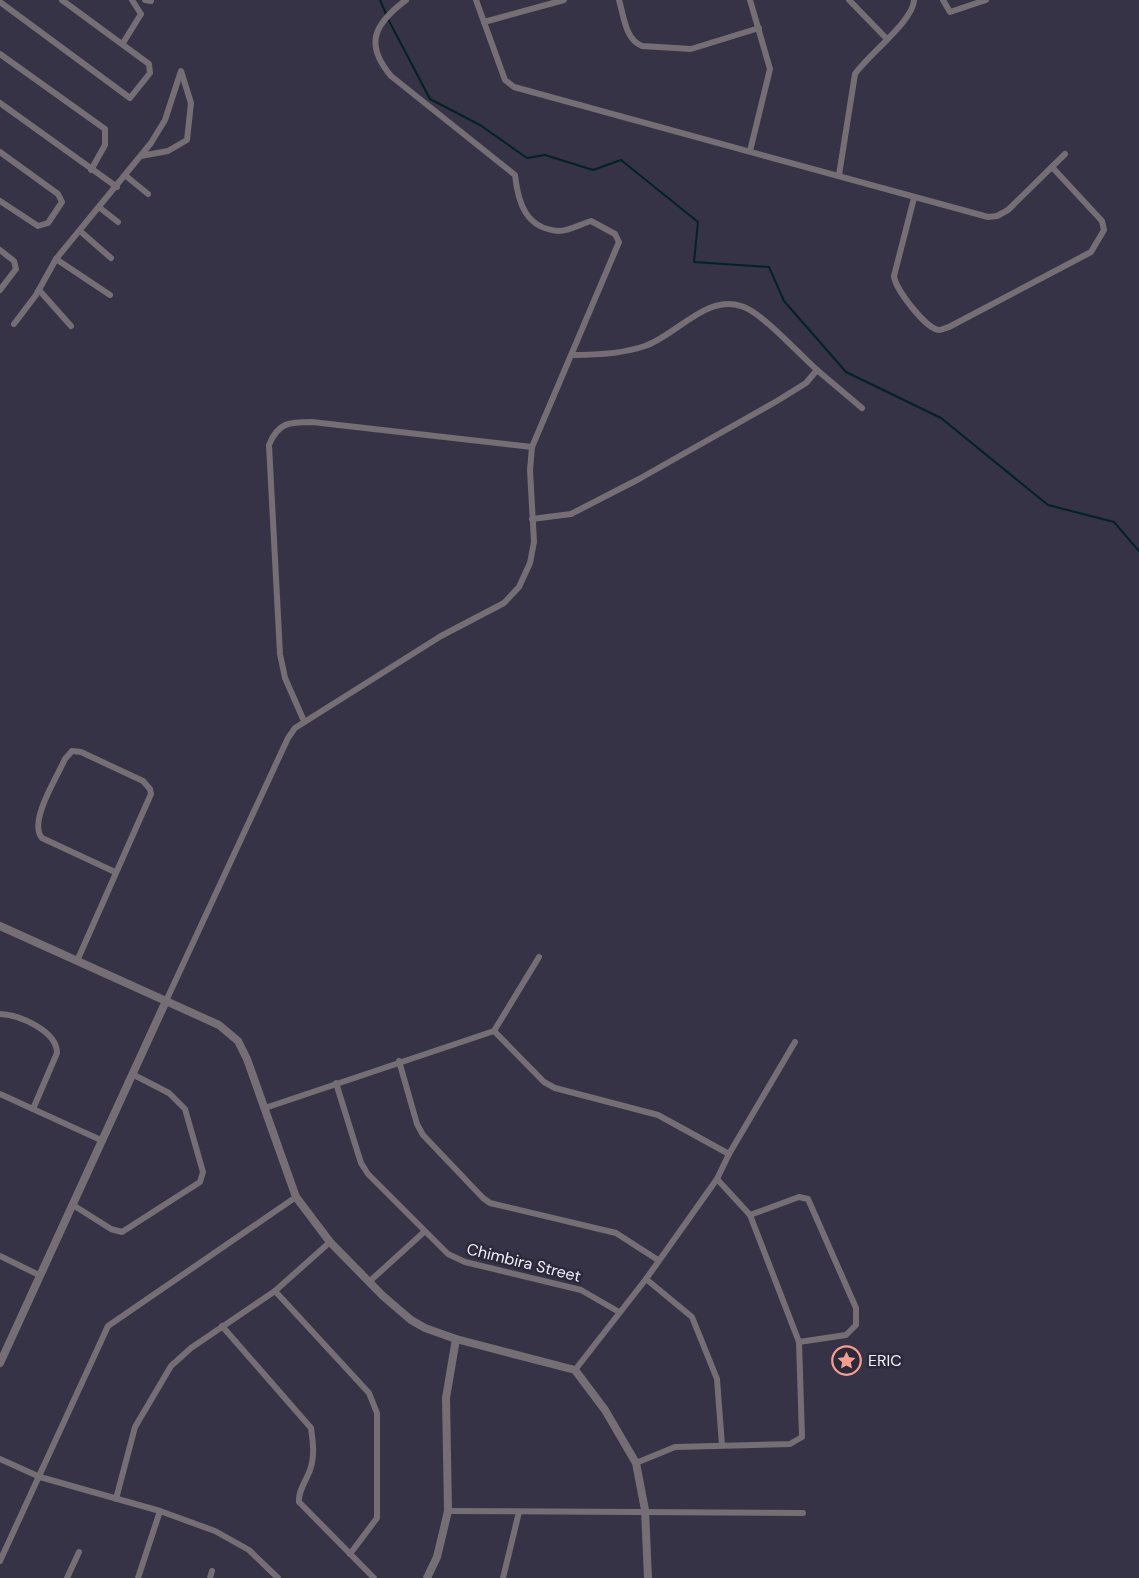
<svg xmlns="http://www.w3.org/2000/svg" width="1139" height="1578" font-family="'DM Sans',sans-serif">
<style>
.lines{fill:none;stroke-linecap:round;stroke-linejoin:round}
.stream{stroke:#022224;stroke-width:2}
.minor{stroke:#756e75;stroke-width:6}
.tertiary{stroke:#756e75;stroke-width:8}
.labels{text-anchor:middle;stroke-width:5;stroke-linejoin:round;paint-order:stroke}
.street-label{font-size:16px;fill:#f1f0fc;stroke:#2c293b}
.poi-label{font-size:16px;fill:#f1f0fc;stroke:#2c293b;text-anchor:start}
</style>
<rect width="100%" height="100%" fill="#363346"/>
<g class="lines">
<!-- stream -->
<g class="stream">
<path d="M380,0l6,14"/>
<path d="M388,19l42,80 50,26 47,33 18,-3 48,15 28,-10 77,62 -4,40 75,5 15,34 62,71 95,46 107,87 66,17 25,29"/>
</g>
<!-- minor -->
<g class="minor">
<path d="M145,0l6,1"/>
<path d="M476,0l29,80 9,7 474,130 9,-1 11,-6 57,-56"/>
<path d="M619,0c5,16 6,39 23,46l49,3 68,-21"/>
<path d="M849,0l37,38"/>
<path d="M943,0l7,12 36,-12"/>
<path d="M0,2l130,96 20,-25 -1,-9 -87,-64"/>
<path d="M484,22l80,-22"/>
<path d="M123,43l18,-29 -9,-14"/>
<path d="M0,54l105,75v16l-14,25"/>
<path d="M0,103l117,84"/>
<path d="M750,151l20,-82 -20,-69"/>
<path d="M0,152l58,42 4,8 -14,21 -10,3 -38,-25"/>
<path d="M839,175l16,-101c13,-19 59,-54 59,-74"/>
<path d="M126,176l22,18"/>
<path d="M914,198l-20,78c1,13 32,53 45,54 3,0 6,-2 10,-3l142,-75 13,-22 -2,-9 -50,-54"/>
<path d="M100,208l18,14"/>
<path d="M80,231l31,27"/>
<path d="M0,250l14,11 2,8 -16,21"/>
<path d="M56,259l54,36"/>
<path d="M39,290l32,36"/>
<path d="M14,324l22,-29 20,-36 95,-116 14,-23 16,-49 10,32 -4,37 -19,11 -27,5"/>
<path d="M573,355c24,0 49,-1 72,-9 32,-11 63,-54 99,-39 20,8 55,47 73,63"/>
<path d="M532,519l39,-5 68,-35 138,-78 29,-18 11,-13 45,38"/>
<path d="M304,721l-19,-43 -5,-24 -11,-209c9,-23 21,-23 43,-23l220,25"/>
<path d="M77,961l74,-167 -1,-5 -7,-8 -62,-29 -9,-1 -7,8c-8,18 -37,63 -23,79l73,34"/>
<path d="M166,1001l122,-263 7,-10 146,-92 63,-33 15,-16 11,-24 4,-21 -4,-72 2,-23 87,-205 -4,-8 -24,-13c-10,3 -22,10 -32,10 -33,-2 -41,-28 -44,-56l-124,-99c-27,-32 -17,-52 15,-76"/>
<path d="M0,1014c20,1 57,17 57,39l-24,56"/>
<path d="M494,1031l45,-74"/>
<path d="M399,1061l18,63 6,11 60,63 7,5 126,30 42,27"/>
<path d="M336,1083l25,80 7,11 80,80 17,8 116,28 38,22"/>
<path d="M0,1094l103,47"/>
<path d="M265,1108l229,-77 50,51 11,6 103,27 71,39"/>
<path d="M73,1205l38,24 11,3 78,-50 3,-10 -18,-63 -16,-16 -35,-18"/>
<path d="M750,1215l49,-18 9,2 48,109v17l-10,10 -47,7"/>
<path d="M0,1256l39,19"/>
<path d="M646,1279l46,38 25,62 5,66"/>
<path d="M370,1281l54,-49"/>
<path d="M275,1291l94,102 8,20v105l-27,36"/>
<path d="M222,1326l89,102c2,14 4,28 -1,42 -4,11 -12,21 -11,32l75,76"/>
<path d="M575,1370l71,-91 71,-100 12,-25 66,-112"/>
<path d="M0,1459l40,18 120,34 55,20 34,19 29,28"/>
<path d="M636,1463l39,-16 115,-3 12,-7 -3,-95 -49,-127 -33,-36"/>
<path d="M116,1499l19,-72 36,-61 20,-18 84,-57 55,-49"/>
<path d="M448,1511l355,2"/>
<path d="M0,1561l108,-235 188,-129"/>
<path d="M67,1578l12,-26"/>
<path d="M138,1578l22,-67"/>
<path d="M210,1578l2,-7"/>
<path d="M503,1578l16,-66"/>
</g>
<!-- tertiary -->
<g class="tertiary">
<path d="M0,926l219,99 19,16 9,18 49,138 34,45 53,54 28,24 14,8 31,11 119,31 30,40 31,53 9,47 3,68"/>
<path d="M0,1363l166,-362"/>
<path d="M427,1578l10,-21 11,-46 -2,-113 10,-59"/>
</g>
</g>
<!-- icons -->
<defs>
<symbol id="sight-ring" viewBox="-11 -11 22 22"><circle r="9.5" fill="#2c293b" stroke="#f59d8f" stroke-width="1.5"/><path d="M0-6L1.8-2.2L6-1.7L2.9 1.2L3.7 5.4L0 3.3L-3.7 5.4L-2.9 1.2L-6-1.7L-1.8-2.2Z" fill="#f59d8f"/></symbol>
</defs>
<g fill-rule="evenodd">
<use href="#sight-ring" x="830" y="1344" width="33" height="33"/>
</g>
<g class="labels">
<!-- street labels -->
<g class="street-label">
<text transform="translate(524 1262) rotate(14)" y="6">Chimbira Street</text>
</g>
<!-- poi labels -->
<g class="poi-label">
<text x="868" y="1366">ERIC</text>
</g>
</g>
</svg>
